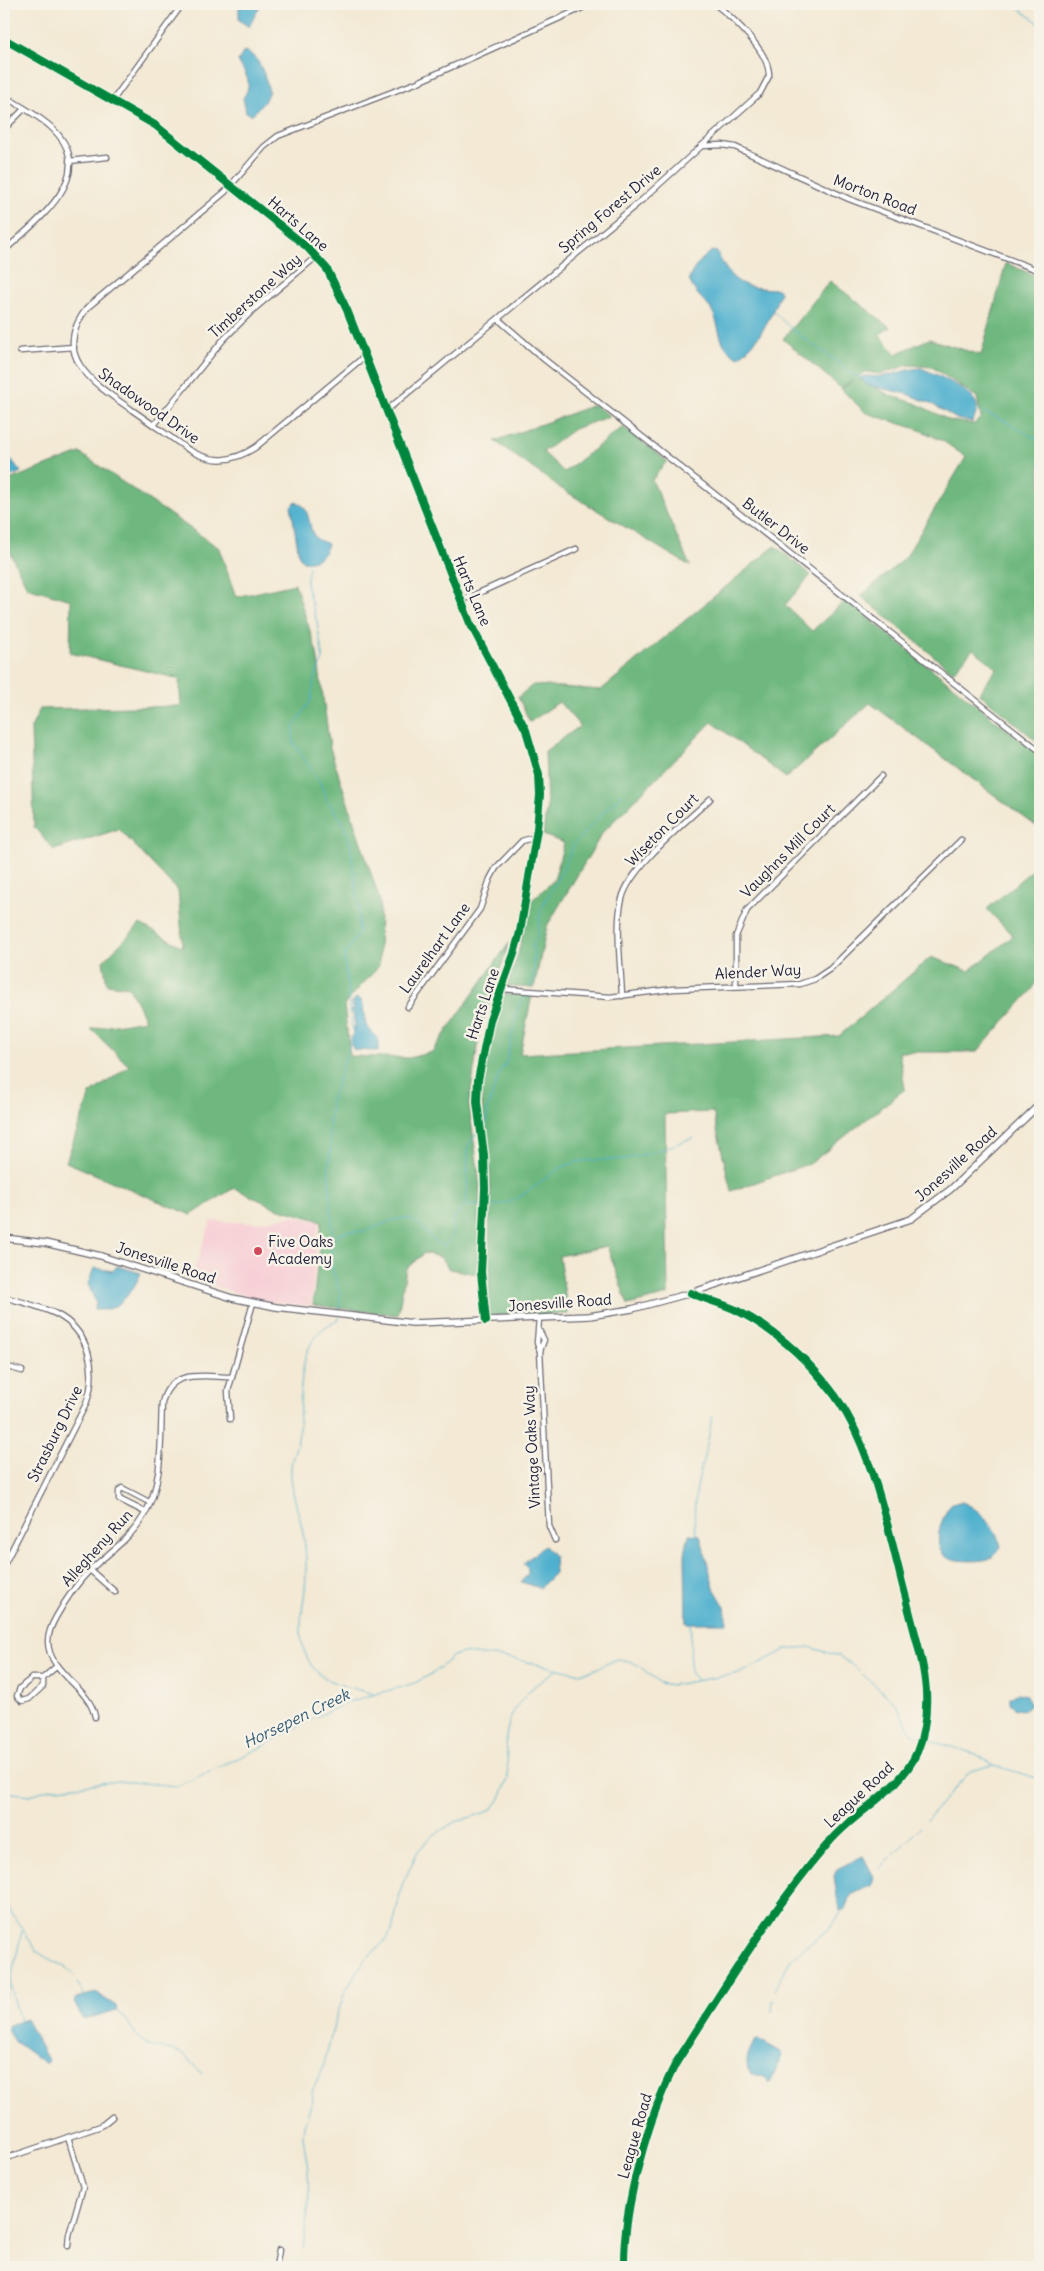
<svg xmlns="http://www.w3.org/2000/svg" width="1044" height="2271" font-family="Delius,sans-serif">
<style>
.built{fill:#f7cfd5}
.forest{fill:#6eb87f;stroke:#486d5d;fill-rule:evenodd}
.water{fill:#4fb0ce;stroke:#386984}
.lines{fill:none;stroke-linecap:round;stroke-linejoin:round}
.stream{stroke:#4fb0ce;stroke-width:1}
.minor-casing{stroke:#6b6871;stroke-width:7}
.tertiary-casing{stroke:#6b6871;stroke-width:8}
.minor{stroke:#fff;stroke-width:4.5}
.tertiary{stroke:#fff;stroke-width:5.5}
.cycleway-casing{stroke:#f7f3e8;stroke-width:11}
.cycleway{stroke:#00873e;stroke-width:8}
.poi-dot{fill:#d1495b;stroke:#f7f3e8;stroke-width:2}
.labels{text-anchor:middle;stroke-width:5;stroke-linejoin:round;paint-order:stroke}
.street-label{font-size:15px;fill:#22223b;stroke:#f7f3e8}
.poi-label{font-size:15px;fill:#22223b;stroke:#f7f3e8;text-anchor:start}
.water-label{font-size:16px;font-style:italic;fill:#345b76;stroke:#f7f3e8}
</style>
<rect width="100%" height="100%" fill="#f7f3e8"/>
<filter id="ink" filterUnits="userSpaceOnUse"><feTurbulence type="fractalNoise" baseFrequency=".02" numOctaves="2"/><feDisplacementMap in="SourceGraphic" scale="10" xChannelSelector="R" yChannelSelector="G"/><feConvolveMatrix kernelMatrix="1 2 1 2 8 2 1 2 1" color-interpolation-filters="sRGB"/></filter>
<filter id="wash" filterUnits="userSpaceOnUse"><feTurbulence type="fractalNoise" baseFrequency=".0096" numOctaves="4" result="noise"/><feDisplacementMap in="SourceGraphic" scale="20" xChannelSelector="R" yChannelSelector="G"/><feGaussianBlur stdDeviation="1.12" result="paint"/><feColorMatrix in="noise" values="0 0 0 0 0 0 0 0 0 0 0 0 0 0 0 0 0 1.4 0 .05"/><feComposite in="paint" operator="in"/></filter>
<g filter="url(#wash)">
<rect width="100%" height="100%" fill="#f3e9d4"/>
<!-- built -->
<path class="built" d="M291,1216l28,5 -8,85 -48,-5 -72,-22 20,-58 44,2z"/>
<!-- forest -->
<g class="forest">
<path d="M1006,263l34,15v211l-5,105 5,6v144l-61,-51 18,-25 -24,-19 -20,23 -92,-76 44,-38 61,-101 -23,-16 -23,-11 -54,-17 -25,-24 11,-8 -11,7 -58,-49 47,-58 60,46 -11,8 17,19 33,-15 52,16zM908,365l24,2 45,30 4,21 -7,6 -23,-3 -36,-18 -26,-8 -31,-18 7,-5 16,2z"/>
<path d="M594,405l16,11 -36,13 -31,23 21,20 59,-45 44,34 -15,19 38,86 -130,-78 -65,-47z"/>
<path d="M80,453l139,95 17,49 59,-13 22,69 13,95 50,153 -1,65 -35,39 6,51 59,2 23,-6 77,-109 -29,87 -11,75 11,80 -3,89 -28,-5 -9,-12 -16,-4 -18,16 -8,46 -85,-10 9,-84 -46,-13 -42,-20 -43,27 -125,-53 24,-68 39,-28 -38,-37 54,-9 -16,-33 -22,-3 -4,-23 37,-37 43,23 -5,-56 -59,-62 -65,21 -20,-23 -3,-99 9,-19 141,-3 -2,-27 -109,-26 1,-53 -44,-13 -23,-46v-59z"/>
<path d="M775,546l36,29 -26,30 27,26 34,-31 194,156v73l-170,-126 -84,75 -74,-56 -109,110 -56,94 -13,62 -27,-2 11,-32 11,-51 25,-23 10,-37 -21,-8 4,-30 -2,-54 35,-25 -21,-24 -29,20 -12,-25 15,-12 68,5z"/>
<path d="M1040,863v113l-8,14 -55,62h-78l6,37 -94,74 -80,28 -18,-79 -48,2 3,181 -40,10 -21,-59 -48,10 9,58 -79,2 1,-144 -10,-85 13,-68 11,-25 28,1 -12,59 319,-18 92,-79 38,14 44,-35 -26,-27z"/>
</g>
<!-- water -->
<g class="water">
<path d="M239,4h22l-12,23 -10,-7z"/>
<path d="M244,51c17,6 20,23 25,40l-5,11 -12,13 -6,-3 -3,-14c11,-16 3,-22 -5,-37z"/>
<path d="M712,251l5,1c15,33 26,36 61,37l2,4c-9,24 -20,48 -41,64 -23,-10 -17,-29 -27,-46 -7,-11 -19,-18 -23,-32 4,-11 13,-21 23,-28z"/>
<path d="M921,368c14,6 48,20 55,35 3,6 -1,14 -4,19l-15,-3 -27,-16 -23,-9 -40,-9 -6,-7 4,-2c26,3 32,-6 56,-8z"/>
<path d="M4,450l17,22 -17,7z"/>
<path d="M295,502c18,4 11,27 22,37 2,2 8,3 11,5 -3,12 -13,19 -25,17l-4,-5 -8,-50z"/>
<path d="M357,998l5,3 4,24 13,16v9l-3,1 -22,-1 -4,-8 5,-15 -3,-25z"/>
<path d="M117,1266l24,7c-8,19 -25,42 -47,36l2,-6 -8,-19 6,-16 19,3z"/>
<path d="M961,1502c17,4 35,27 40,44 -3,6 -6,11 -13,13 -9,3 -40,3 -45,-5 -11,-13 0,-40 9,-51z"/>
<path d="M689,1534l11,1 14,53 11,19 2,16h-41l-1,-69z"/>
<path d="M544,1545l10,11 1,17 -15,15 -19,-6 7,-8v-5l-5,-5z"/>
<path d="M1018,1693l8,2 4,10 -6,5 -8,-1 -6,-6v-5z"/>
<path d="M863,1856l11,21 -2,8 -21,10 -5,14 -7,2 -5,-35 3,-7z"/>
<path d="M96,1993l20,13 1,4 -34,10 -9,-18 2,-4z"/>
<path d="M26,2019l22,41 -2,4 -33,-24 -6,-10 2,-5z"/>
<path d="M758,2039l23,13 1,4 -12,28 -6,-7 -14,-4c-7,-12 0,-23 5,-33z"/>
</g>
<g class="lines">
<!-- stream -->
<g class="stream">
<path d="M1013,4l27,20"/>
<path d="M774,312c18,19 38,33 59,47 11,7 17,18 30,19"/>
<path d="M976,409l29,12 35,20"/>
<path d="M309,567l-3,17 11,38 6,37 -9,20 -3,21 -17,26 -1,9 1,9 25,36 8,20 15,21 8,21 9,70 -1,22 -14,22 9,78"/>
<path d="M531,987l3,-17 -1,-25 4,-7 3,-25 5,-12 17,-30 13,-29 48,-50"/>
<path d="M484,1126l3,-3v-13l13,-39 6,-8 12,-56 9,-12"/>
<path d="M466,1205l16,1"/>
<path d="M489,1206c34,0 53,-32 81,-42 16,-6 37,-3 54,-5 24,-4 47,-13 69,-21"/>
<path d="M333,1241c3,-4 6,-8 12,-9 6,-2 13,0 20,-1 14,-4 34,-18 49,-10 12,7 16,21 30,25l8,-9 1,-18 12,-14 2,-10 1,-48 9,-15"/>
<path d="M340,1313v-21l-9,-27 1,-38 -4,-57 3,-23 -2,-15 2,-30 21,-64"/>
<path d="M339,1317l-1,4c-46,14 -35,81 -40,118 -2,11 -8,22 -7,33 0,26 12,49 14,75 2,17 1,39 -2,57 -3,23 -5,41 9,62 13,19 40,21 61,28"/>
<path d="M696,1534c-7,-42 11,-76 16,-117"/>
<path d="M691,1622l-1,50 7,8"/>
<path d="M924,1739l52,15 17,11 47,14"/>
<path d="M4,1792l26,3 20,-6 68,-8 60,5 82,-38 46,-26 42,-20 67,-19 20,-11 18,-16 10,-3 47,5 67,15 14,-2 26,-12 12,2 9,4 22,18 12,2 69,-12 46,-24 22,-2 30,9 12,8 44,39 16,29 9,5"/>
<path d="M927,1820l43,-49 23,-6"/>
<path d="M879,1869l42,-42"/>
<path d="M4,1902l33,49c12,10 27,13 38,24"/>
<path d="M77,1983l8,13"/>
<path d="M10,1984l10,38"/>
<path d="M774,1990l18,-33 37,-28 13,-17"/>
<path d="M4,1999l6,-15 12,-53"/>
<path d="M117,2010c12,9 15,24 28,33 11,7 15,4 26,7 13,3 24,14 31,24"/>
<path d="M772,2012l1,-13"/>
<path d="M303,2248l6,-46 -1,-33 -5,-32 1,-12 9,-25 -1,-8 11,-24 12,-47 10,-29 19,-31 19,-18 9,-12 10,-46 16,-34 14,-15 23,-14 29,-9 9,-5 6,-8 9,-21 -2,-43 3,-14 6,-14 18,-21 23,-17"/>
</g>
</g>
</g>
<g filter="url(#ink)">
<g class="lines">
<defs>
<g id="minor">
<path d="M4,39l151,86 152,122 20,22 20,41 123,313 56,107 13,45 1,20 -3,34 -17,103 -6,22 -24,66 -12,60 -1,22 7,53 1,34 -4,83 5,49"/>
<path d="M4,96c16,10 34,19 48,32 50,47 -16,93 -48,123"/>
<path d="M113,100l68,-94"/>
<path d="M4,129l20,-20"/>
<path d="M701,146l21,-1 13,2 114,52 191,72"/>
<path d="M69,161l38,-4"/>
<path d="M498,319l47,41 495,391"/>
<path d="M20,351l54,-4"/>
<path d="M365,356l-109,91c-23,15 -43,17 -67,3 -19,-13 -38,-27 -57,-40 -36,-25 -84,-54 -44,-103l137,-115 39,-45 14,-11 140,-54 173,-78"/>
<path d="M387,410l255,-210 118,-107 9,-17c1,-24 -36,-58 -54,-72"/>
<path d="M154,425l69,-85 31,-31 63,-53"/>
<path d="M461,601l115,-52"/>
<path d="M736,986v-50l11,-26 134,-134"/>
<path d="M502,989l108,8 63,-8 127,-5 15,-5 15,-10 131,-129"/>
<path d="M622,996c-1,-28 -7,-71 0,-97 7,-31 64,-77 88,-100"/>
<path d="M408,1007l72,-98 10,-30 6,-11 26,-27 13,-4"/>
<path d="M4,1297c17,5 36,9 52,17 34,17 42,57 30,90l-82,161"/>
<path d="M539,1319l-2,24 3,8 9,175 6,14"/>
<path d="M540,1332l4,8 -4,11"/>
<path d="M4,1366l18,5"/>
<path d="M230,1419l-2,-28 25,-88"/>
<path d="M145,1512l-26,-13v-8l3,-3 27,14"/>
<path d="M90,1570l25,22"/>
<path d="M43,1678v8l-14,13 -7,2 -5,-5 3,-8 12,-10h11l14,-12"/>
<path d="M95,1717c-5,-30 -46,-43 -47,-75 0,-9 4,-18 8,-25 9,-16 21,-34 33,-46 18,-17 41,-32 54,-54 21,-34 17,-75 19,-114 8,-35 41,-26 70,-26"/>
<path d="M68,2137l15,50 -14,48 -1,11"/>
<path d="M4,2159l97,-33 11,-9"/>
<path d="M276,2267l3,-17"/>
<path d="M624,2267c-1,-61 24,-150 52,-204 49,-76 96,-155 155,-223 26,-30 70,-50 86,-88 8,-19 10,-41 9,-61 -2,-31 -13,-62 -20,-93 -17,-64 -34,-157 -76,-209 -25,-32 -58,-61 -94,-79 -14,-7 -30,-10 -45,-17"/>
</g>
<path id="tertiary" d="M4,1238l41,5 56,13 131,42 44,9 137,16 176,-7 43,-7 59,-16 220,-74 40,-30 89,-85"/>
</defs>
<!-- minor casing -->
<use href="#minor" class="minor-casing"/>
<!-- tertiary casing -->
<use href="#tertiary" class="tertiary-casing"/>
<!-- minor -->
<use href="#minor" class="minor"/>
<!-- tertiary -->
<use href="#tertiary" class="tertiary"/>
<defs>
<g id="cycleway">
<path d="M4,39l151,86 152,122 20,22 20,41 123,313 56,107 13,45 1,20 -3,34 -17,103 -6,22 -24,66 -12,60 -1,22 7,53 1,34 -4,83 5,49"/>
<path d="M624,2267c-1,-61 24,-150 52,-204 49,-76 96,-155 155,-223 26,-30 70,-50 86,-88 8,-19 10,-41 9,-61 -2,-31 -13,-62 -20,-93 -17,-64 -34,-157 -76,-209 -25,-32 -58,-61 -94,-79 -14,-7 -30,-10 -45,-17"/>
</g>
</defs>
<!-- cycleway casing -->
<use href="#cycleway" class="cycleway-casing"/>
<!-- cycleway -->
<use href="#cycleway" class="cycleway"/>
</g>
</g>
<!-- markers -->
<circle class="poi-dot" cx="258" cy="1251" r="5"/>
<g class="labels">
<!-- street labels -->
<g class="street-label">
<text transform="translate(875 195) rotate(21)" y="5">Morton Road</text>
<text transform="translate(610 209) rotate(-40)" y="5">Spring Forest Drive</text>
<text transform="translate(298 224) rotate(41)" y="5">Harts Lane</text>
<text transform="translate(255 296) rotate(-42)" y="5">Timberstone Way</text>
<text transform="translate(149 406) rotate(35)" y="5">Shadowood Drive</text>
<text transform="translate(776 526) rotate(38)" y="5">Butler Drive</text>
<text transform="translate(472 591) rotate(67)" y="5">Harts Lane</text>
<text transform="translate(662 830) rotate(-45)" y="5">Wiseton Court</text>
<text transform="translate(788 851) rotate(-45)" y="5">Vaughns Mill Court</text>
<text transform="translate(435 948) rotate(-54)" y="5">Laurelhart Lane</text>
<text transform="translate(758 972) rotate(-3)" y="5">Alender Way</text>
<text transform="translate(483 1004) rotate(-72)" y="5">Harts Lane</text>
<text transform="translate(956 1164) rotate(-42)" y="5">Jonesville Road</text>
<text transform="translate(166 1263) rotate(18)" y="5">Jonesville Road</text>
<text transform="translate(560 1303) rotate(-4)" y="5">Jonesville Road</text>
<text transform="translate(55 1434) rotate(-64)" y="5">Strasburg Drive</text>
<text transform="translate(532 1447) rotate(-93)" y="5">Vintage Oaks Way</text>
<text transform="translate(97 1548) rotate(-48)" y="5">Allegheny Run</text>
<text transform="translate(859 1795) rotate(-43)" y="5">League Road</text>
<text transform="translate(635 2136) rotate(-74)" y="5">League Road</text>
</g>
<!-- poi labels -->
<g class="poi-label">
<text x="268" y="1247">Five Oaks<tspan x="268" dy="17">Academy</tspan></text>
</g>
<!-- water labels -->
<g class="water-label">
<text transform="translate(296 1718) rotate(-26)" y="6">Horsepen Creek</text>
</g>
</g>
<!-- margin -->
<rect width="1044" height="2271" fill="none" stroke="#f7f3e8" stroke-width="20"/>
</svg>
